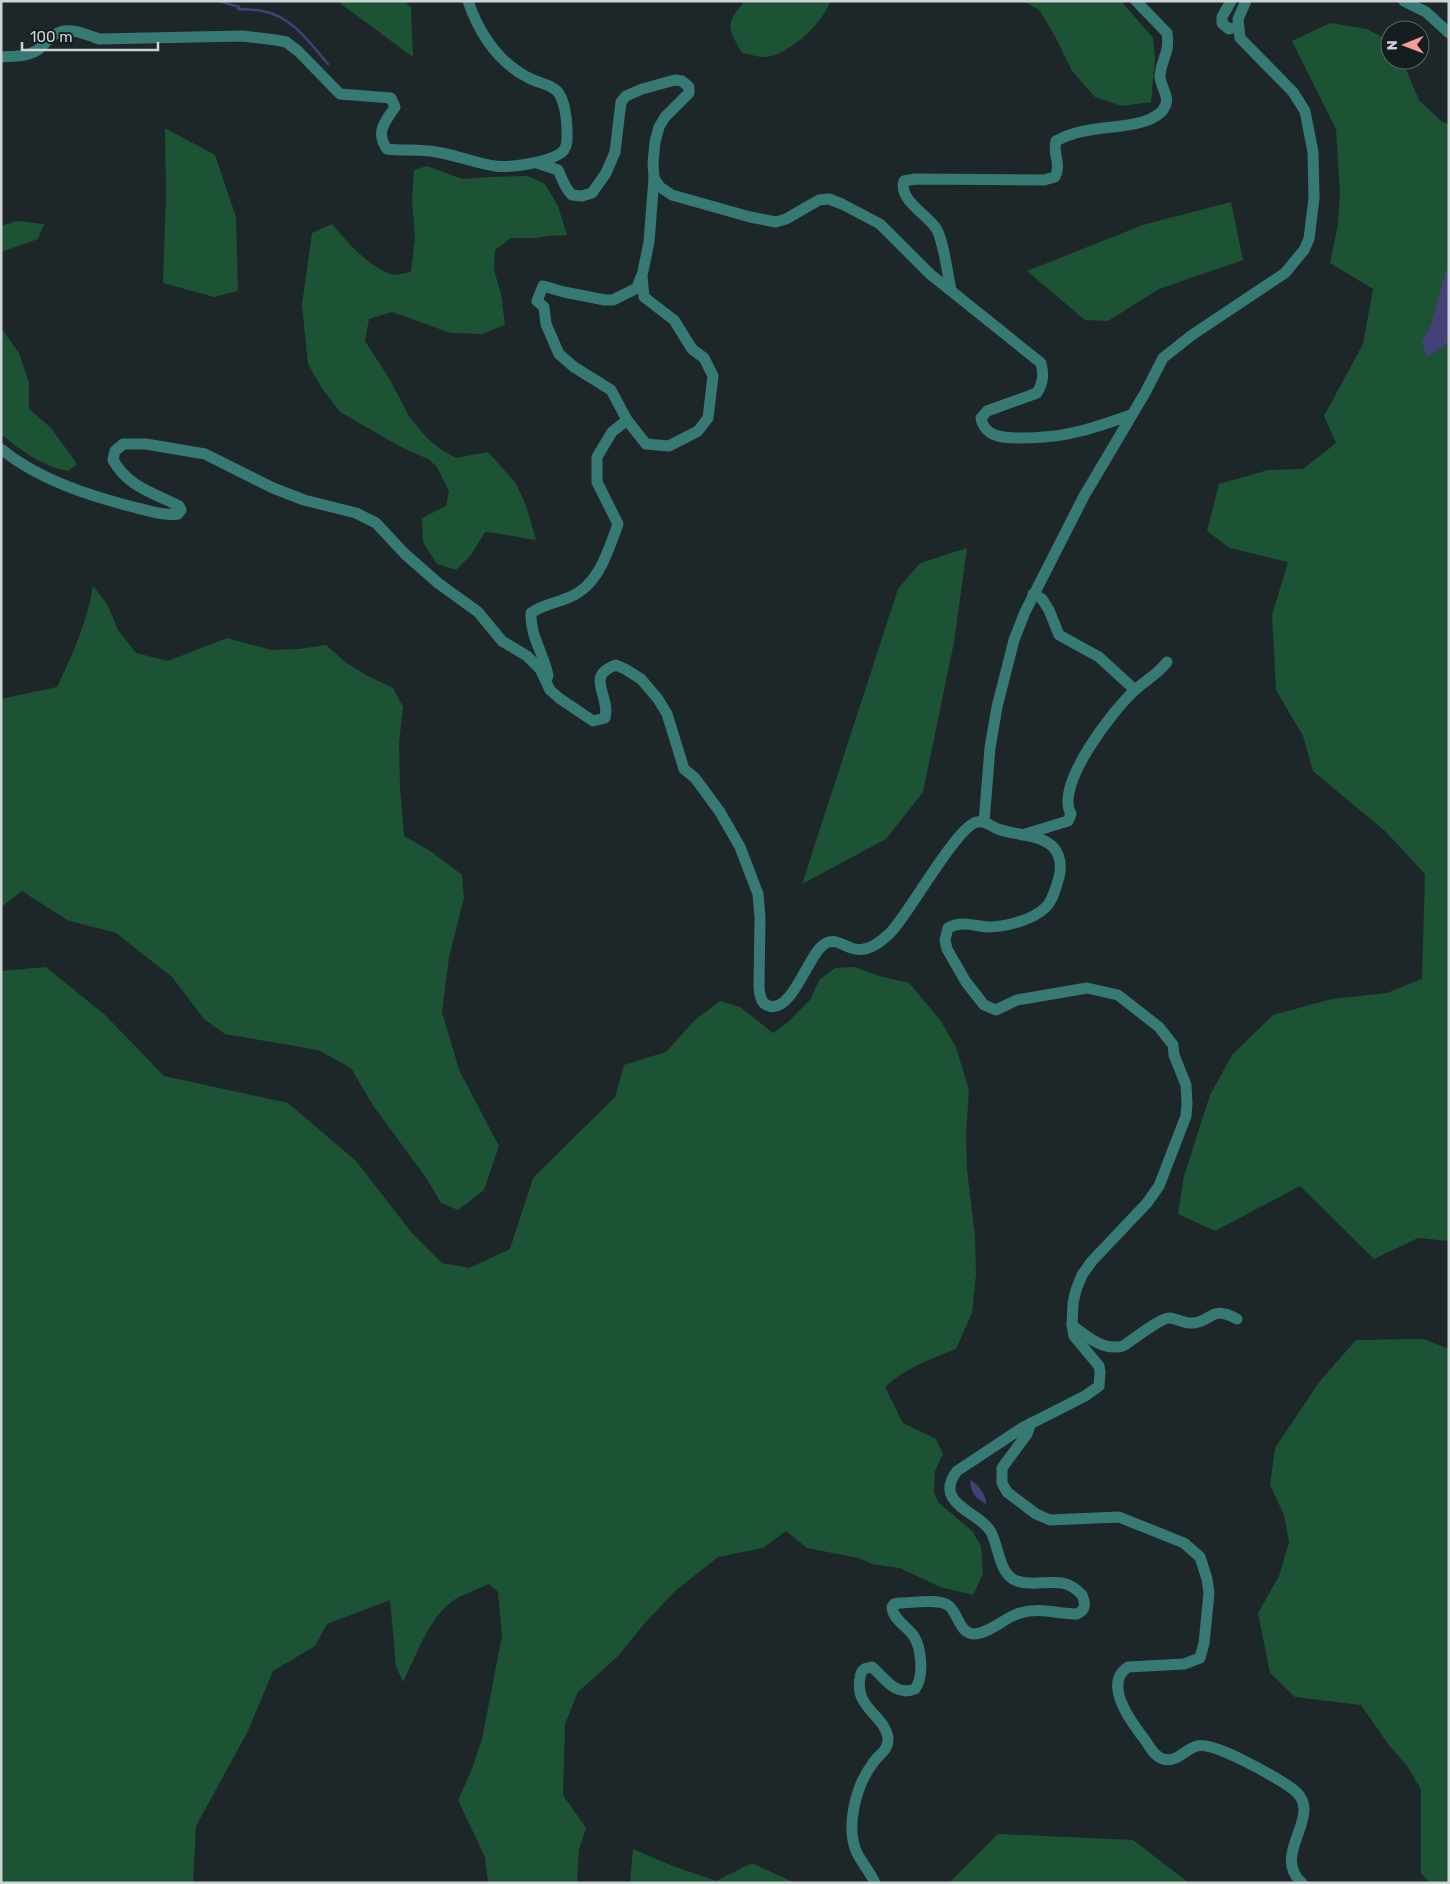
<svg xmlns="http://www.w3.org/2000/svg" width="1450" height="1884" font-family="Rubik,sans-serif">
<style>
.green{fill:#1c5334}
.water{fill:#444178}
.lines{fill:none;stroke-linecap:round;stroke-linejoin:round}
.stream{stroke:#444178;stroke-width:2.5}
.minor{stroke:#377973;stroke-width:11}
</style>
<rect width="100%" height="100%" fill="#1d272a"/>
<!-- green -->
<g class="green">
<path d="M337,1h67l7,6 2,50z"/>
<path d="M745,1h85c-5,21 -44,56 -65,56 -8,0 -16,-3 -23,-4 -15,-27 -17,-28 3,-52z"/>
<path d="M1024,1h97l32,37 2,21 -4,43 -29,4 -27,-9 -23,-26 -16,-33 -16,-27z"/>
<path d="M1330,23l37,6 23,12v19h12l17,40 23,22 7,2v1117l-31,-3 -44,21 -74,-73 -85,45 -37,-17 6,-38 26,-81 22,-40 41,-40 59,-16 55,-6 35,-14 3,-105 -39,-42 -73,-61 -10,-35 -27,-46 -4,-75 16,-53 -58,-14 -23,-17 12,-47 49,-14 35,-1 33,-26 -12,-27 39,-72 10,-55 -43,-26 8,-39 2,-31 -4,-64 -44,-88z"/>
<path d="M165,128l50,27 21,62 2,74 -24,6 -51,-14 3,-88z"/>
<path d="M427,166l35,13 26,-2 40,-1 17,8 13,22 9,29 -18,1 -13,2h-25l-16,12 -1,20 7,24 4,31 -23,9 -31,-1 -59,-21 -23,7 -4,22 25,39 20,38 17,20 13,11 16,9 32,-6 27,30 11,23 10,35c-17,-2 -34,-7 -51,-8l-14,23 -15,15 -19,-6 -14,-22 -1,-24 24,-12 3,-15 -12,-24 -9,-8 -27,-12 -61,-35 -19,-25 -13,-23 -6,-59 10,-72 20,-9c15,18 37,43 59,50 6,2 14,-1 20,-2l4,-35 -3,-37 2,-30z"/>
<path d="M1231,202l12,58 -84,29 -51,32 -23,-1 -58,-49 116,-46z"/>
<path d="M17,221l27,3 -6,15 -37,13v-26z"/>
<path d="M1,328l18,25 10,30v26l22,19 26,36 -9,7c-26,-5 -47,-20 -67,-37z"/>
<path d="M967,548l-13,94 -31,150 -37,47 -84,45 96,-295 22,-26z"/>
<path d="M93,586l14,18 11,26 18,23 32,8 59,-23 44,12 28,-1 27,-4 18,16 20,13 29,14 10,19 -4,35 1,46 4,48 26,15 32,24 2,23 -15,59 -7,55 17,58 40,76 -15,44 -26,20 -17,-7 -14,-24 -55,-75 -21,-36 -33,-18 -93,-16 -21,-15 -32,-42 -56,-44 -49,-13 -45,-29 -21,16v-208l56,-12c16,-33 30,-65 36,-101z"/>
<path d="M46,967l59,48 59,61 124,27 68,58 56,72 30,30 27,5 41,-19 23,-71 82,-81 9,-32 42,-13 29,-32 25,-19 20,6 33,26 15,-11 22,-22 9,-20 16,-12 20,-1 24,9 30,7 32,38 15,26 13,43 -3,44 1,36 8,66 1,38 -4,39 -16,36c-25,10 -51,19 -71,38l18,36 33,16 7,15 -8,17 -1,21 4,10 35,30 8,14 2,28 -10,21 -33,-8 -40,-19 -28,-4 -14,-6 -51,-10 -21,-17 -23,17 -45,9 -43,34 -31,33 -26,32 -40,36 -13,32 -2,71 23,33 -7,21 -2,34h-89l-3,-26 -27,-57 14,-31 10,-30 20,-103 -4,-44 -9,-8c-10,5 -23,9 -32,14 -28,17 -40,57 -54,84l-7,-16 -6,-66 -63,24 -12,22 -42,25 -25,60 -52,95 -3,57h-192v-912z"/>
<path d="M1424,1339l25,10v534h-20l-8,-10v-83l-13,-23 -20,-23 -27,-39 -66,-8 -25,-24 -12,-60 21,-37 10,-34 -5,-27 -14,-30 5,-37 45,-67 36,-41z"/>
<path d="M998,1834l135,6 56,43h-240z"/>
<path d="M633,1849l40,17 43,15 36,-18 43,20h-165z"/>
</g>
<!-- water -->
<g class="water">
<path d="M1449,269v72l-2,3 -20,13 -5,-16 9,-16 15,-54z"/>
<path d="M970,1480c8,4 17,16 16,24 -11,-7 -15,-10 -16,-24z"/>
</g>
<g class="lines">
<!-- stream -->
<path class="stream" d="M219,1l20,6 -1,2c8,1 16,0 24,2 30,5 47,31 66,53"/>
<!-- minor -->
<g class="minor">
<path d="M1231,1l-9,16v6l7,6 9,-2"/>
<path d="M1404,1l22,11 23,21"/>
<path d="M1,57c13,-1 27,0 38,-8 7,-6 13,-15 21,-17 13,-4 27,3 39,7l143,-3 34,4 10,2 12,9 42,43 51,4 4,9c-10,15 -20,25 -8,42 16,2 33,0 49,3 20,3 39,11 59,14 16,2 59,-4 69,-16 4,-6 3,-12 3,-19 0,-11 -2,-31 -10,-40 -8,-8 -20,-8 -30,-14 -30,-16 -48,-44 -59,-76"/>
<path d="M537,163l21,7c5,10 6,17 14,25l10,1 10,-3 14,-20 9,-21 6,-50 5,-6 16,-7 33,-9 7,1 7,6v6l-24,24 -6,10 -4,15 -2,21 1,15 6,9 12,8 78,22 26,5 10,-3 33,-19 10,-1 13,5 38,20 50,50 111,89c3,12 2,20 -4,30l-50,18 -6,7c1,7 6,14 14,17 16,6 63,2 81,-3 19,-4 37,-11 55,-17"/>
<path d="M951,290c-3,-13 -8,-54 -16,-63 -9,-13 -37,-28 -31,-46l11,-2 129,1 11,-3c7,-15 -3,-22 1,-36 12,-7 26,-10 40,-12 19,-3 63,-3 70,-25 3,-9 -7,-20 -6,-29 2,-18 10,-21 7,-42l-31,-32"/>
<path d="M627,420l-16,-30 -37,-23 -15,-13 -13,-30 -2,-17 -7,-6 6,-15 21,6 41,8h8l24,-12 4,-11"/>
<path d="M1,449c38,31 89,47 136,59 14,3 27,8 41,6l3,-4 -2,-4c-25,-13 -51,-19 -66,-46l2,-9 8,-7h23l59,10 68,34 31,12 52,13 20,10 29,31 33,29 40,29 24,29 25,15 13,13 10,21 9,8 34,23 12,-3c6,-22 -21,-42 11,-53l9,4 16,10 17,20 9,15 17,55 11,9 25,34 20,35 18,47 2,23 -1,71c1,8 2,16 10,18 22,7 39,-48 52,-59 12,-12 21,-1 34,2 14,3 27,-8 36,-17 19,-20 66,-106 86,-110 8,-2 13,4 21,7 16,6 40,5 54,17 8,7 10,21 7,31 -3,10 -6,24 -14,31 -13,12 -39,19 -57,19 -14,-1 -27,-7 -40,1l-3,12 2,9 8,14 11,19 18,23 12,5 21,-10 70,-12 31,7 41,32 14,18 1,10 12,30 1,18 -1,13 -27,70 -12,17 -55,58 -10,14 -6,15 -3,13 -1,22 2,11 25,30 1,6 -1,14 -14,10 -63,32 -65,43c-25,33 22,40 34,61 8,15 8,43 26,49 23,8 44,-9 65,14 4,9 4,15 -5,19 -20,0 -37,-7 -57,-1 -14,4 -32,21 -46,21 -15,-1 -16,-21 -25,-28 -9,-8 -37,-3 -49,-3l-6,1 -2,3c0,11 14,19 21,28 9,13 11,42 2,54 -20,8 -30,-11 -43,-22 -8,1 -11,3 -12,11 -6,30 25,37 28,60 1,12 -9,16 -15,25 -17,22 -28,64 -16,90 5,10 13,19 18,30"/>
<path d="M1033,594l9,5 7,11 10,25 40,22 36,33"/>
<path d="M548,676c-4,-23 -18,-39 -17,-63 12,-9 26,-10 39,-16 29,-12 38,-46 48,-73l-21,-42v-25l15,-25 15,-12 19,24 23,2 29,-15 10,-13 5,-42 -9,-18 -12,-9 -18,-29 -30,-23 -2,-21 7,-34 5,-64"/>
<path d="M984,822l6,-74 7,-41 17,-67 11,-28 59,-116 61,-103 18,-35 29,-23 93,-62 19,-23 5,-11 5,-41 -1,-46 -8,-41 -12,-19 -53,-54 -2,-19 8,-18"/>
<path d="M1022,835l46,-14 3,-7c-17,-29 43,-105 64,-124 11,-10 23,-16 32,-28"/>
<path d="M1072,1325c15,12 31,26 51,21 10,-6 38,-29 47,-28 8,1 15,6 23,5 20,-2 18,-18 44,-4"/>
<path d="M1031,1423l-4,11 -25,34v15l5,9 29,22 14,6 69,-3 65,26 16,14 7,22 2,14 -5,50 -4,15 -16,6 -56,3c-26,17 4,56 17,73 4,6 10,17 18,19 14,4 22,-10 34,-13 17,-5 78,31 93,41 40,26 -22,65 12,96"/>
</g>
</g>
<!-- border -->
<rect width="1450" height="1884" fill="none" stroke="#ced4d6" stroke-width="5"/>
<!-- north arrow -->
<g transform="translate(1405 45) rotate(269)"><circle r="24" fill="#141d20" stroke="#5e6669"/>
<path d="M0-4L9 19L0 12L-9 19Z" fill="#f59b9a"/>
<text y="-8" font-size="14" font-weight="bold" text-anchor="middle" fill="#ced4d6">N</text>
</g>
<!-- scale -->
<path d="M22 42v8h136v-8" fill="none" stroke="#ced4d6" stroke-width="2.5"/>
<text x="30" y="42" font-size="15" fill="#ced4d6" stroke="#141d20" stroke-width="4" paint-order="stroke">100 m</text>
</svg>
